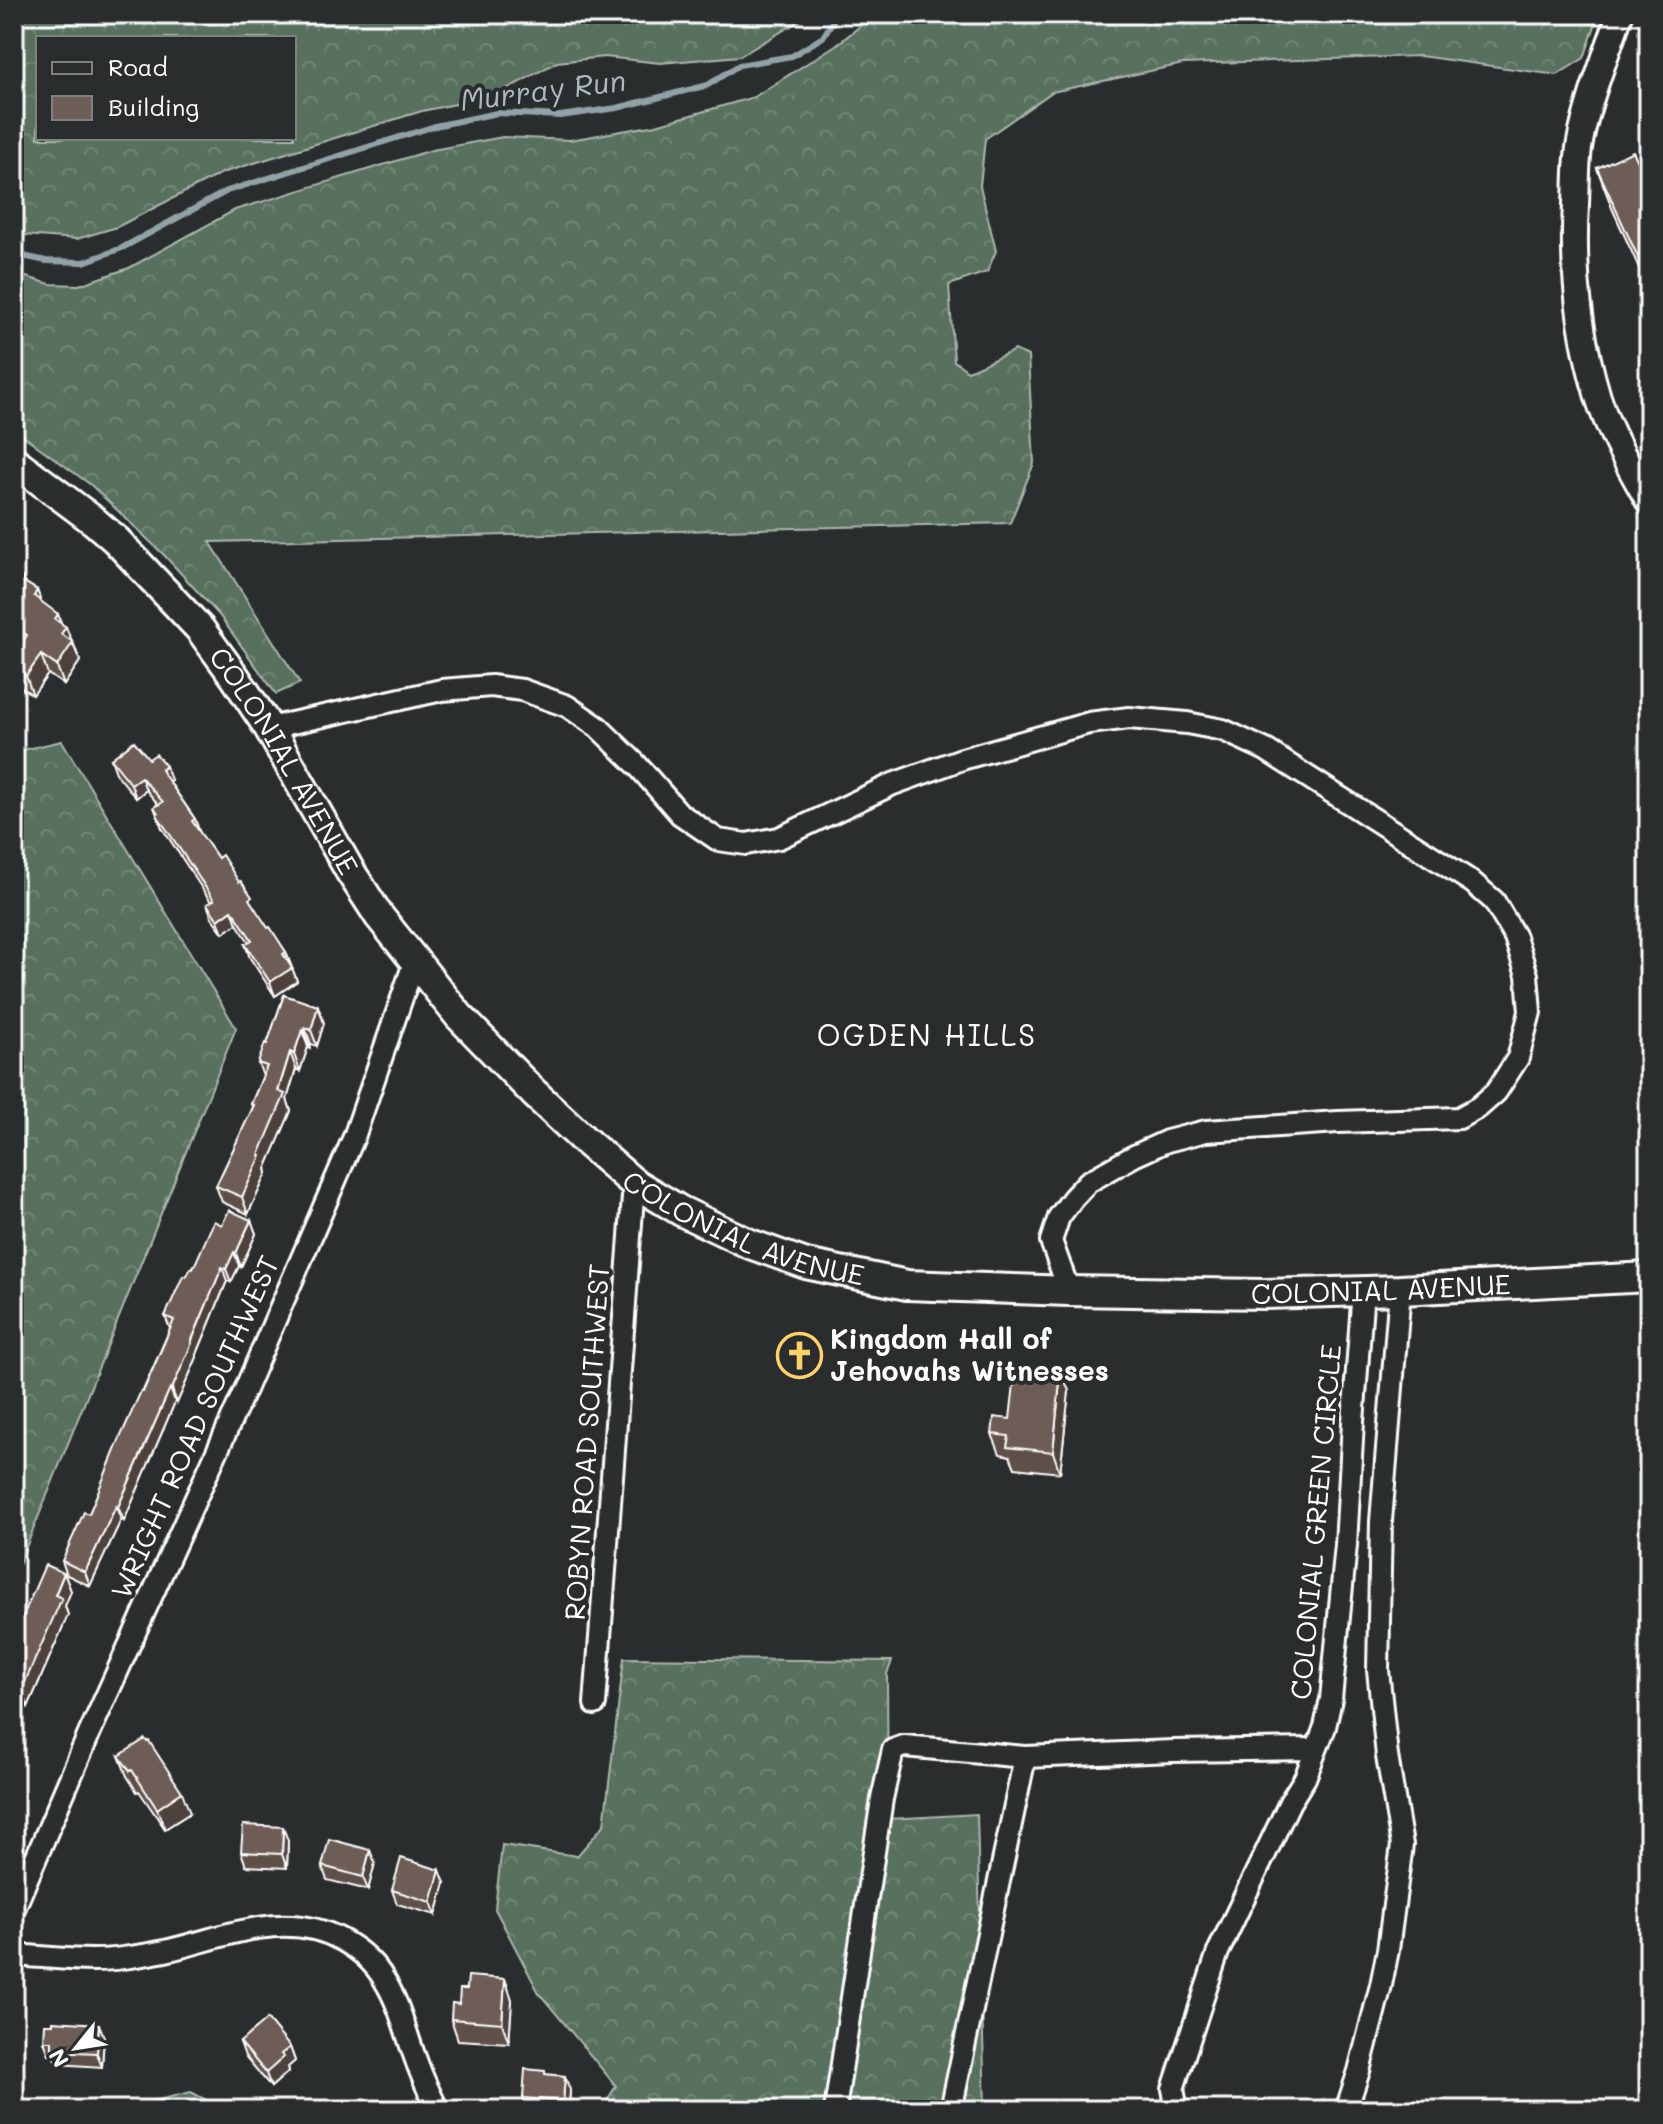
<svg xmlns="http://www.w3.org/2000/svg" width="1663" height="2124" font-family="Mali,sans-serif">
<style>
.forest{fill:url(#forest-crowns);stroke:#acb8ae;stroke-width:2;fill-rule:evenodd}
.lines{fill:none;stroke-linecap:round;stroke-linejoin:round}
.stream{stroke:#92a3a8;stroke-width:6}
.minor-casing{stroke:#fff;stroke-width:26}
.tertiary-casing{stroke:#fff;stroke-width:30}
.secondary-casing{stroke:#fff;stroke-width:34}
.minor{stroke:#2a2d2e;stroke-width:20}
.tertiary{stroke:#2a2d2e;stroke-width:24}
.secondary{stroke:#2a2d2e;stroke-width:28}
.wall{fill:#5f504a;stroke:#fff;stroke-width:2}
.shaded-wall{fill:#4d413c;stroke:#fff;stroke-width:2}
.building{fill:#6e5d56;stroke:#fff;stroke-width:2}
.labels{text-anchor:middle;stroke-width:8;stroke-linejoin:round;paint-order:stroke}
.street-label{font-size:28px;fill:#fff;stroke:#2a2d2e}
.poi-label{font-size:28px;font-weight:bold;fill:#fff;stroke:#2a2d2e;text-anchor:start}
.water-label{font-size:30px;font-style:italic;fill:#aebabe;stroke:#2a2d2e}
.neighbourhood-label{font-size:30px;letter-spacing:2px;fill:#fff;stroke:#2a2d2e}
</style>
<defs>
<pattern id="forest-crowns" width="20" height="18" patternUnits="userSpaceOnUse" patternTransform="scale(2)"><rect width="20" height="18" fill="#59715e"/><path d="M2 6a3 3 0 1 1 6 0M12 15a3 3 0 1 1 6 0" fill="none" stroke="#728676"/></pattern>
</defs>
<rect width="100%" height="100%" fill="#2a2d2e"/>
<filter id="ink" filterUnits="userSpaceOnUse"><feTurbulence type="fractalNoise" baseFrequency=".0125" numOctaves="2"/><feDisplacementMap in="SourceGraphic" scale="16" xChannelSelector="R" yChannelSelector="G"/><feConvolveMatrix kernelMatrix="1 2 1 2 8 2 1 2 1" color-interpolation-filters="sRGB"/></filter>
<g filter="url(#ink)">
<!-- forest -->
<g class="forest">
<path d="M14,14h797l-71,42 -80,7 -55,-6 -48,5 -63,34 -72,15 -200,62 -105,54 -40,12 -54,-4 -9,2zM38,38h256v100h-256z"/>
<path d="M875,14h724l-15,44 -27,17 -137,-19 -237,8 -131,28 -67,47 -5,47 16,65 -9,21 -38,13 5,76 14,10 47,-21 13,6 6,107 -24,60 -800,19 90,141 -24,11 -57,-79 -55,-60 -73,-70 -77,-56v-152l9,-1 27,8 29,1 50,-17 106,-58 197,-60 71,-13 67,3 86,-15 98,-28 85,-54z"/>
<path d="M62,741l174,287 -222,549v-825z"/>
<path d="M624,1658l268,3 -5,13 1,145 89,-5 8,296h-384l15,-24 -77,-93 -44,-84 7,-64 75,11 27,-31z"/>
<path d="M191,2092l34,18h-108z"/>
</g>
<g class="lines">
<!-- stream -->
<path class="stream" d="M14,258l9,-2 23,5 38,1 38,-14 105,-57 208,-65 62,-13 63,3 57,-8 91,-23 31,-20 53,-9 31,-19 14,-23"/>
<defs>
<g id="minor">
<path d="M269,728l173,-38 49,-4 31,4 45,16 31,21 39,38 43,49 38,26 28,4 33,-6 114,-54 69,-25 127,-36 40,-5 58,5 36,7 43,20 206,132 22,19 21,36 12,38 3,37 -12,46 -22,34 -17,15 -20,11 -121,4 -132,9 -39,10 -33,15 -46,26 -15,16 -14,19 -8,24 18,50"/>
<path d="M595,1704l39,-521"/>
<path d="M14,1909l75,-175 155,-342 110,-255 60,-174"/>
<path d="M14,1955c36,2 74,8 109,3 14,-2 28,-4 42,-7 59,-13 119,-43 177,-11 18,10 33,23 43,41 15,24 21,53 31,79 6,18 14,34 22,50"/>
<path d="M835,2110l47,-311 11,-49 11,-4 121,11 148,-6 142,-2"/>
<path d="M951,2110l74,-353"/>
<path d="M1177,2110l-4,-21 45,-137 72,-150 15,-24 20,-51 6,-28 15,-154 7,-123 10,-132"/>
<path d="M1346,2110l13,-39 22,-86 7,-35 14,-105 -15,-89 -9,-86 3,-149 19,-231"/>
</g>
<path id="tertiary" d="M1620,14c-14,42 -32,85 -40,128 -4,20 -3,42 -4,62 -4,65 3,130 22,193 11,35 33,73 51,105"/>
<g id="secondary">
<path id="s1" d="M14,461l80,60 22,19 84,89 35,48 34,51 81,143 29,45 80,100 75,77 49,46 51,44 47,28 69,33 56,20 101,21 162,6 196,3 135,-4 249,-13"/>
</g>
</defs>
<!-- minor casing -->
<use href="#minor" class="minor-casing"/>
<!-- tertiary casing -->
<use href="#tertiary" class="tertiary-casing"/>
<!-- secondary casing -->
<use href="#secondary" class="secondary-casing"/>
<!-- minor -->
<use href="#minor" class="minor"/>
<!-- tertiary -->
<use href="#tertiary" class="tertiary"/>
<!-- secondary -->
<use href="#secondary" class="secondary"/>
</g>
<!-- wall -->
<g class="wall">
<path d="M1597,168l52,17v105l-37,-82z"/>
<path d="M14,571l8,6 2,5 13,8 4,12 21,22 11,18 7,19 -16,24 -16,-11 -15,21 -17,-11 -2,-5v-23l6,-10 -6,-4z"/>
<path d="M111,759h38l22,21 -2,1 26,38 5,14 68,95 18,24 11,29 -22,15 -25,-38 -5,-14 4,-2 -12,-18 -14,9 -11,-15 -5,-14 4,-2 -49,-74 -8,-21 4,-3 -12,-14 -10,8 -20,-25z"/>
<path d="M284,995l40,28 -7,23 -6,-2 -1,4 -2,-1 -8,24 -4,-2 -9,30 4,12 -25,58 1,4 -19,41 -26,-12 -6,-16 37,-78 -2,-4 12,-28 -5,-13 9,-19z"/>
<path d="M251,1220l5,14 -15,33 -2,-1 -8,16 -4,-1 -30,73v3l-20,46 -2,-1 -51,119 -3,-1 -31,66 -23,-11 -5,-14 27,-47 81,-185 -5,-13 21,-39 36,-52z"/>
<path d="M1069,1391l-9,82 -45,-5 -5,-12 -10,-2 -8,-20 18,-15z"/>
<path d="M64,1573l7,18 -6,15 3,9 -40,92 -14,-5v-71l2,1z"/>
<path d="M119,1756l71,57 -25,16 -26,-38 -2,1 -10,-16z"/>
<path d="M288,1841l-1,27 -41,-2 -5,-14z"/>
<path d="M375,1863l-7,27 -41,-10 -5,-14z"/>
<path d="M445,1883l-9,32 -39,-11 -5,-14z"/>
<path d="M505,1979l7,21 -3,43 -51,-3 -7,-21 16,-30z"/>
<path d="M104,2037l-2,30 -45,-3 -4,-9h-4l-5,-14z"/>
<path d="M240,2042l50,5 5,14 -7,6 1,4 -18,16 -26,-31z"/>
<path d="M570,2090l-1,20h-42l-4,-12z"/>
</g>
<!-- shaded-wall -->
<g class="shaded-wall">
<path d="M37,590l7,19 -10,-13z"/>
<path d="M58,614l6,16 2,-3 14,34 -16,24 -7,-19 -2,-47z"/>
<path d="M41,655l7,19 -15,21 -7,-19z"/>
<path d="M166,766l5,14 -5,3 -5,-13z"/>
<path d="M141,777l5,13 -10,8 -5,-14z"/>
<path d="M232,910l5,14 -14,9 -5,-13z"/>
<path d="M286,952l5,14 -3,2 -5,-14z"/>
<path d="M292,968l5,13 -22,15 -5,-14z"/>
<path d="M318,1006l6,17 -7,23 -6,-16z"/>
<path d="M305,1028l6,16 -1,4 -6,-17z"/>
<path d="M302,1030l6,17 -8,24 -6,-17z"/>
<path d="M290,1052l6,17 -9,30 4,12 -25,58 1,4 -19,41 -6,-17 17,-42z"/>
<path d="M251,1220l5,14 -15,33 -5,-14z"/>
<path d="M234,1252l5,14 -8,16 -5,-13z"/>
<path d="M222,1267l5,14 -30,73v3l-20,46 -5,-14z"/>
<path d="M1061,1371l8,20 -9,82 -7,-21z"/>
<path d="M170,1388l5,14 -51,119 -6,-14z"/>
<path d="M116,1506l5,14 -31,66 -5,-14z"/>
<path d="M64,1573l7,18 -6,15 3,9 -40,92 -6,-18 33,-94z"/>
<path d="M182,1792l8,21 -25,16 -8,-20z"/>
<path d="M283,1827l5,14 -1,27 -5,-14z"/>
<path d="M370,1850l5,13 -7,27 -5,-13z"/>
<path d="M440,1870l5,13 -9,32 -5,-13z"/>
<path d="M505,1979l7,21 -3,43 -7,-20z"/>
<path d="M99,2024l5,13 -2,30 -5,-14z"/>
<path d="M290,2047l5,14 -7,6 1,4 -18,16 -5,-14 15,-19z"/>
<path d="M565,2076l5,14 -1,20h-3l-3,-9z"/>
</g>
<!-- building -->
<g class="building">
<path d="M1633,151l16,34v96l-52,-113z"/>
<path d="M14,571l8,6 -1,3 16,10 -3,6 24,18 -3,5 11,8 -5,7 12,8 -16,24 -16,-11 -15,21 -12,-8v-12l13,-21 -13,-8z"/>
<path d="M134,741l15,18 7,-5 10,12 -5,4 34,49 -3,2 26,37 4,-3 17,27 2,-1 11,16 -3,2 19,29 2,-1 16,25 -3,2 9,14 -22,14 -25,-38 7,-4 -20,-30 -14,10 -11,-16 7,-4 -57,-85 1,-2 -4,-6 9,-5 -22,-25 -10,7 -20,-25z"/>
<path d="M284,995l34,11 -7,24 -6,-2 -1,3 -2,-1 -8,24 -4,-2 -12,39 7,3 -26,61 2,1 -19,41 -26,-11 38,-81 -3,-1 16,-38 -9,-3 7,-20 2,1z"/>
<path d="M229,1210l22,10 -15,33 -2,-1 -8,17 -4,-2 -31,75 1,1 -20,46 -2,-1 -52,119 -2,-1 -31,66 -23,-11 22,-49 5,2 31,-76 21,-47 2,1 31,-72 -9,-4 18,-40 3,1 5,-9 2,1 21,-48 8,4z"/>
<path d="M1016,1366l45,5 -8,81 -46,-5 2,-11 -17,-2 2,-17 16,2z"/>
<path d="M45,1565l19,8 -9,22 7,3 -40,91 -8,-3v-55l2,1z"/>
<path d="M145,1739l2,3 2,-1 33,51 -25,17 -25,-39 -2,1 -11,-15z"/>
<path d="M243,1825l40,2 -1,27 -41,-2z"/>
<path d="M329,1839l41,11 -7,27 -41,-11z"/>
<path d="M401,1858l39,12 -9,32 -39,-12z"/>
<path d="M468,1976l37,3 -3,44 -51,-4 1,-16 7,1 1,-15h7z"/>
<path d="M267,2019l23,28 -9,7 3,3 -18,16 -26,-31z"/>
<path d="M53,2021l46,3 -2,29 -45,-2v-10h-8l1,-17h8z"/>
<path d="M525,2069l20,2v3l20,2 -2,25 -40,-3z"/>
</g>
</g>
<!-- icons -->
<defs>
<symbol id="church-ring" viewBox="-11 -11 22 22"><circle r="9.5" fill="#2a2d2e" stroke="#ffd166" stroke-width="1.5"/><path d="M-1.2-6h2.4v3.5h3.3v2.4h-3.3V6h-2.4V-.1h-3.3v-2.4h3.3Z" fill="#ffd166"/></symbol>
</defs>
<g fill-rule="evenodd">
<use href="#church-ring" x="774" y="1330" width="51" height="51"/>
</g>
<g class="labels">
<!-- street labels -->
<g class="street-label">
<text dy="10" stroke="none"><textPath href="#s1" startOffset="408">COLONIAL AVENUE</textPath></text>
<text dy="10" stroke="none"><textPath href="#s1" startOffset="1080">COLONIAL AVENUE</textPath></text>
<text dy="10" stroke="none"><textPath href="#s1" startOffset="1728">COLONIAL AVENUE</textPath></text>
<text transform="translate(195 1427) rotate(-66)" y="10">WRIGHT ROAD SOUTHWEST</text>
<text transform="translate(587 1442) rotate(-86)" y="10">ROBYN ROAD SOUTHWEST</text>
<text transform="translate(1316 1522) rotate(-85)" y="10">COLONIAL GREEN CIRCLE</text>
</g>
<!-- poi labels -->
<g class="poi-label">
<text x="830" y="1349">Kingdom Hall of<tspan x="830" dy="32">Jehovahs Witnesses</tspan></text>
</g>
<!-- water labels -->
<g class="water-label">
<text transform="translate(543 91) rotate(-7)" y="10">Murray Run</text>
</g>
<!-- neighbourhood labels -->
<g class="neighbourhood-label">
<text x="927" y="1046">OGDEN HILLS</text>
</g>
</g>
<!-- margin -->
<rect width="1663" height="2124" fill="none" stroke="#2a2d2e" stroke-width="48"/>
<rect x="24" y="24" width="1615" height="2076" fill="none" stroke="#fff" stroke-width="3" filter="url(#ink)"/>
<!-- legend -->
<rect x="36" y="36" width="260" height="104" fill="#2a2d2e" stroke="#7f8182" stroke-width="2"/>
<rect x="52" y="62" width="40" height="12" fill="#2a2d2e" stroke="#7f8182" stroke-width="2"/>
<text x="108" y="76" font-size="24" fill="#ffffff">Road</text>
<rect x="52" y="96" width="40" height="24" fill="#6e5d56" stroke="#7f8182" stroke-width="2"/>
<text x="108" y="116" font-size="24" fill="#ffffff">Building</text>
<!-- north arrow -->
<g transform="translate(76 2048) rotate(240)" stroke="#2a2d2e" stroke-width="6" paint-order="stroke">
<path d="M0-6L14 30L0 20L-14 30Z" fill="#ffffff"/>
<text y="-12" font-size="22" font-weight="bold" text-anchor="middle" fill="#ffffff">N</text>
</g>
</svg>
